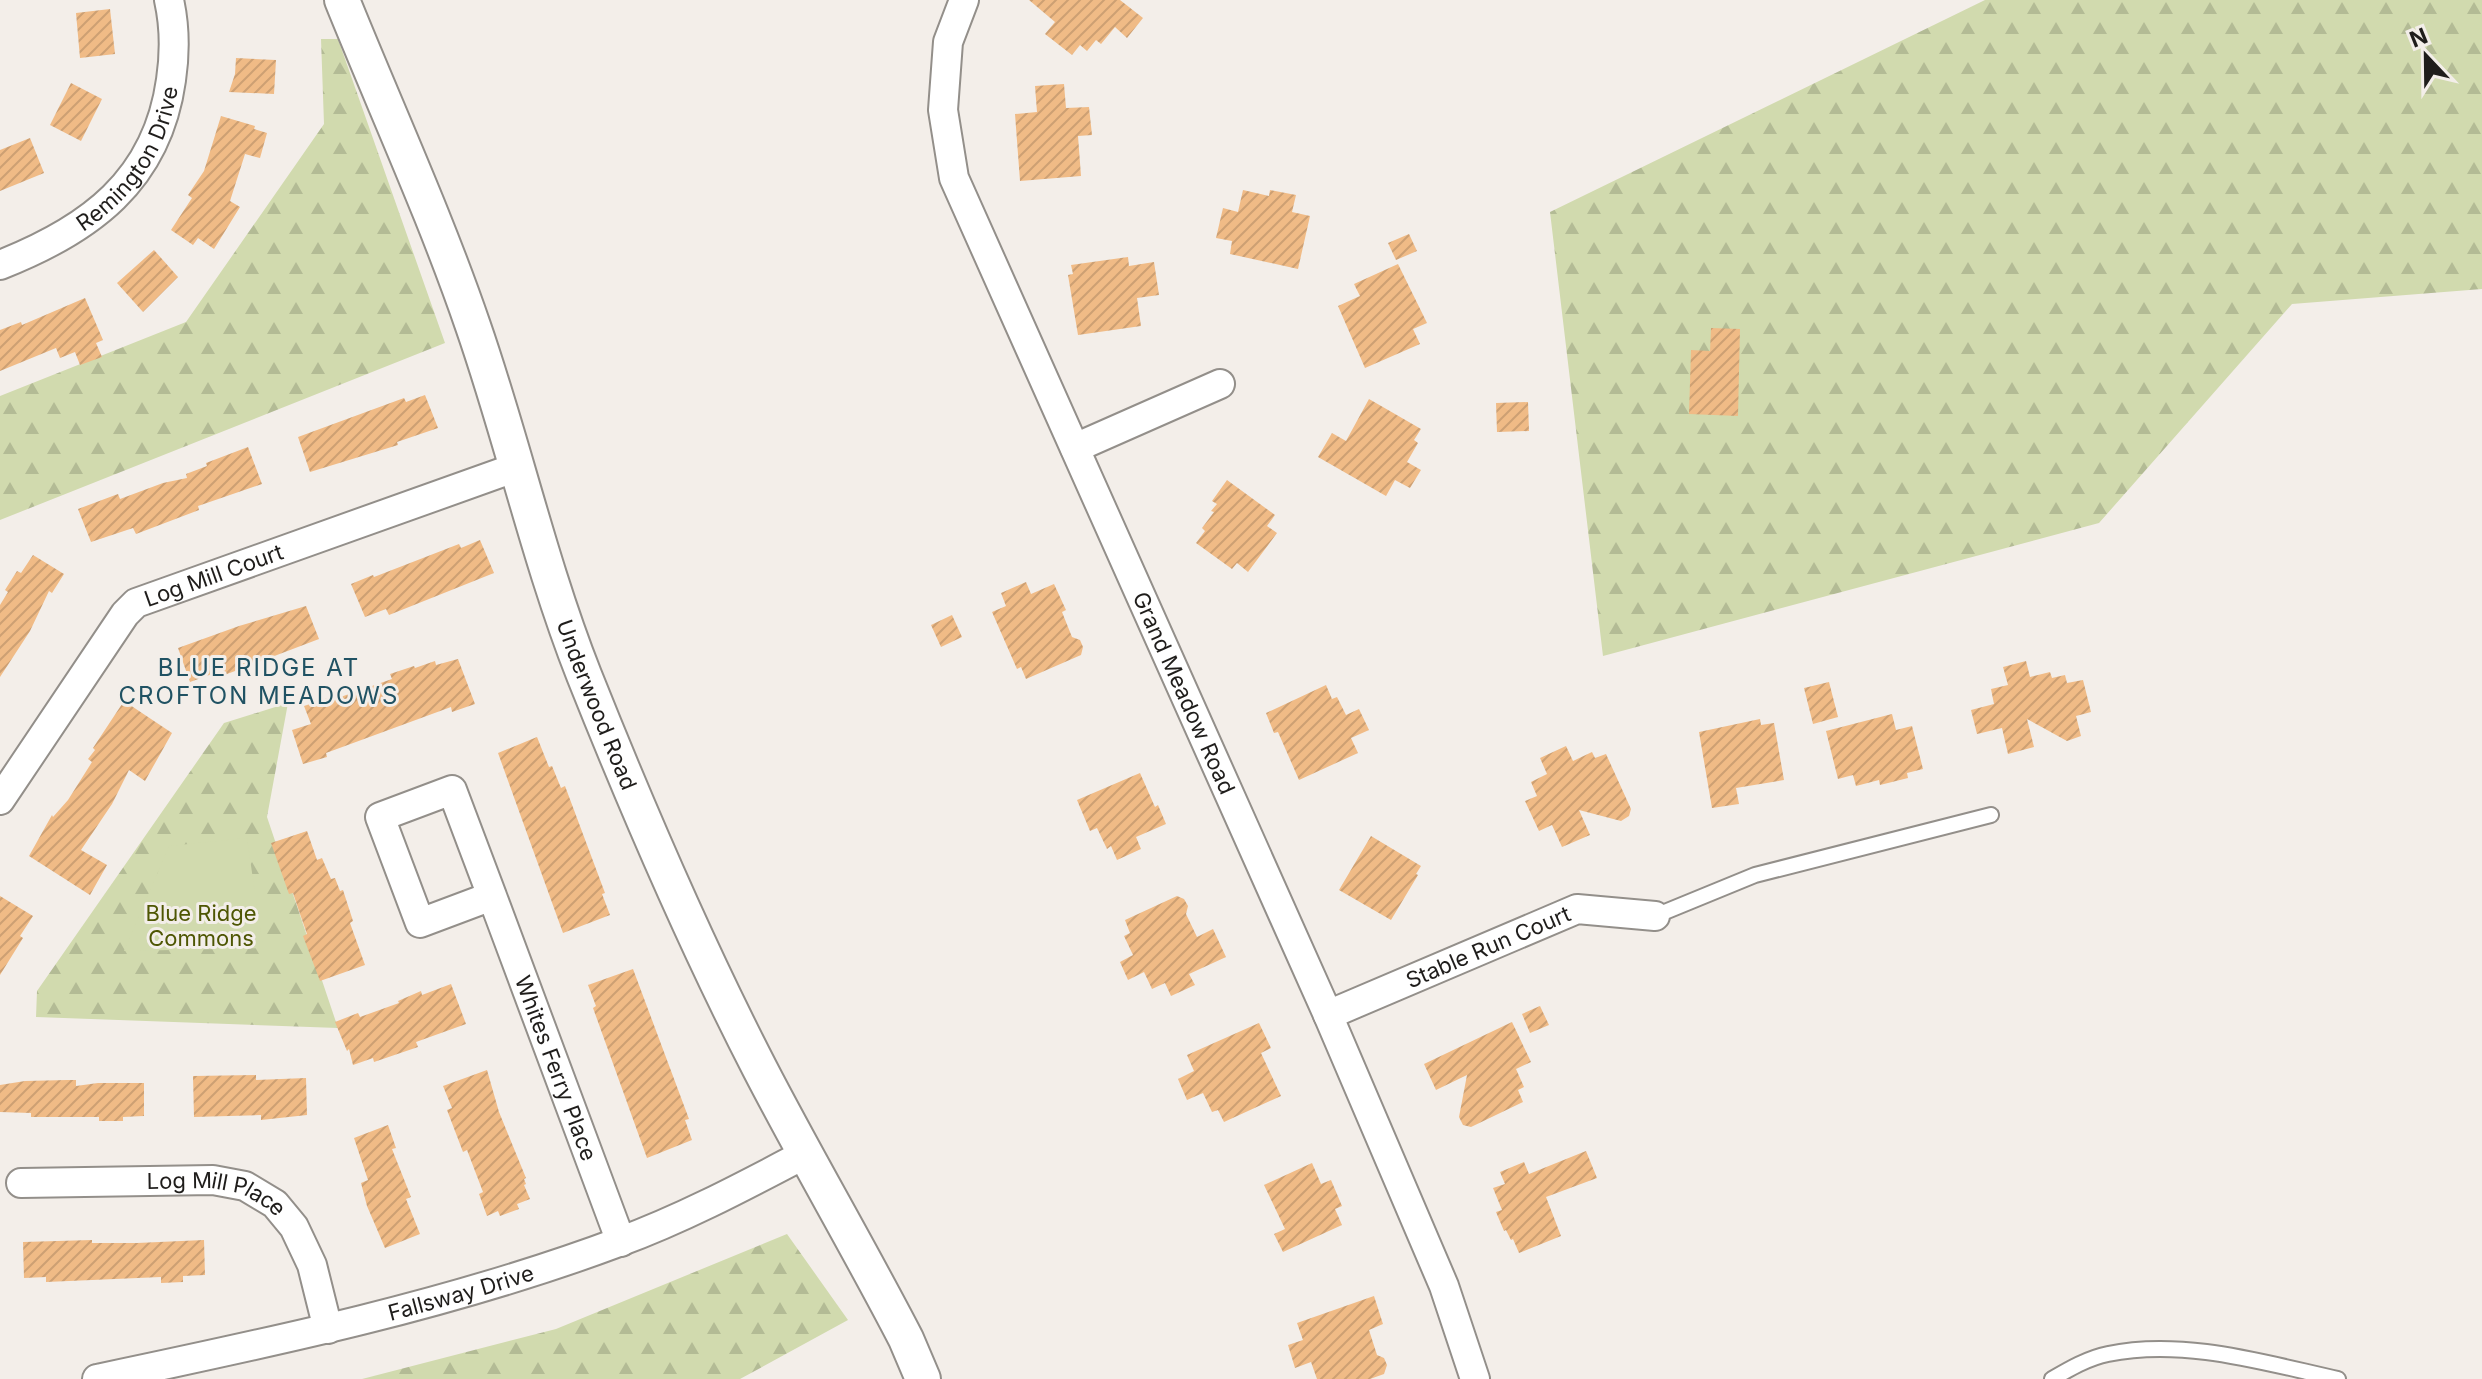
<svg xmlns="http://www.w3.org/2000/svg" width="2482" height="1379" font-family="Inter,sans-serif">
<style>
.forest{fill:url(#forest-firs)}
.park{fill:#d1daae}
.building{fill:url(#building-hatch)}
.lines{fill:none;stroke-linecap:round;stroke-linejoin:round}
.service-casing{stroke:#938f8a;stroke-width:18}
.minor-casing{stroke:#938f8a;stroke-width:32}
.tertiary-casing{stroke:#938f8a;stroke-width:38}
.service{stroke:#fff;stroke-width:14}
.minor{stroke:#fff;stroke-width:28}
.tertiary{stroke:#fff;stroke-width:34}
.labels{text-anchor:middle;stroke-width:6;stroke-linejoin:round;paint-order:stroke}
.street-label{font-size:22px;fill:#1f1d1b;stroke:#f3eee9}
.park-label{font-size:22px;fill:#4e5603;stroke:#f3eee9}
.neighbourhood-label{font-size:24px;letter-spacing:2px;fill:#205263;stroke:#f3eee9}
</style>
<defs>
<pattern id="forest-firs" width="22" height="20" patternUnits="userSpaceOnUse" patternTransform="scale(2)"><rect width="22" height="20" fill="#d1daae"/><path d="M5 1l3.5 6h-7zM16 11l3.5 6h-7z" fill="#b3bb95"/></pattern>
<pattern id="building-hatch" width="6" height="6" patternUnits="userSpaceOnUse" patternTransform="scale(2)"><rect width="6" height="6" fill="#f0bb86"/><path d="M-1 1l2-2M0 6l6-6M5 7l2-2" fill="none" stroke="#cda073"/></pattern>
</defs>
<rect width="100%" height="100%" fill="#f3eee9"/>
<!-- forest -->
<g class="forest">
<path d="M1985,0h497v289l-190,15 -193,219 -496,133 -53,-444z"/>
<path d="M321,39h17l107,304 -445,177v-124l186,-74 138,-198z"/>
<path d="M288,703l-21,114 71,211 -302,-11 1,-26 187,-268z"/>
<path d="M787,1234l61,86 -108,59h-378l194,-50z"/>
</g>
<!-- park -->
<path class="park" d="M247,838l16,110 -139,3 45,-105z"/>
<!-- building -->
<g class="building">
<path d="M1029,0h91l23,18 -16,20 -12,-11 -14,17 -5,-4 -9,11 -7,-6 -8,10 -27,-21 10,-12z"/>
<path d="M110,9l5,45 -35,4 -4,-45z"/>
<path d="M236,58l40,2 -2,34 -45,-2 6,-18z"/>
<path d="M71,83l31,16 -21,42 -31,-16z"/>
<path d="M1064,84l2,24 23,-1 3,28 -14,1 3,40 -61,5 -5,-67 22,-2 -2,-26z"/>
<path d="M221,116l34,10 -1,3 13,4 -7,25 -15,-4 -15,47 10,6 -26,42 -16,-11 -5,7 -22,-15 21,-32 -4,-3 16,-24z"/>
<path d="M30,138l14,35 -44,18v-41z"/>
<path d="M1243,190l26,6 1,-6 26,5 -4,17 18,4 -12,53 -68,-15 2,-13 -16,-3 7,-30 15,4z"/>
<path d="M1409,234l8,17 -21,9 -8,-17z"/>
<path d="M154,250l24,27 -35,35 -26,-29z"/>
<path d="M1128,257l1,9 25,-4 5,33 -22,3 4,28 -63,9 -10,-60 5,-1 -2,-9z"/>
<path d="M1398,264l29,59 -14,6 7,15 -55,24 -27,-62 22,-10 -6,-12z"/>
<path d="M85,298l18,42 -7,3 6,14 -22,8 -5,-13 -15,6 -4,-10 -56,23v-41l21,-8 1,3z"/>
<path d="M1711,328l29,1 -2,87 -49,-2 2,-64 19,1z"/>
<path d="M425,395l13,33 -41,14 1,3 -88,27 -12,-35 106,-39 2,4z"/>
<path d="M1369,399l52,30 -7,11 4,3 -11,19 14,8 -11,18 -15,-8 -9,16 -68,-39 14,-24 14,8z"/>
<path d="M1528,402l1,29 -32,1 -1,-29z"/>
<path d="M248,447l14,37 -64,22 1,4 -63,24 -3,-6 -42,14 -13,-33 40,-15 2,5 43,-16 24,-5 -1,-4 21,-8 -1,-3z"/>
<path d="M1227,480l48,35 -8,11 10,7 -29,39 -11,-9 -5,6 -36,-26 9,-12 -3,-3 12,-16 -3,-1 6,-7 -5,-3z"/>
<path d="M480,540l14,33 -105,42 -3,-6 -21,8 -14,-33 22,-9 1,2 85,-33 2,4z"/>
<path d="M33,555l31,19 -12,19 -3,-2 -19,40 -30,46v-72l8,-13 -3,-2 12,-19 4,2z"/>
<path d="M1026,582l5,12 23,-10 12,26 -4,2 10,25 8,3 3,7 -2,8 -55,24 -5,-12 -4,2 -25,-57 14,-6 -5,-13z"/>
<path d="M306,606l13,33 -105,40 -2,-5 -22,8 -12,-34 61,-22z"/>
<path d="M952,615l10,22 -21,10 -10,-22z"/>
<path d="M458,659l17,45 -23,8 -1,-5 -125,46 1,4 -24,7 -11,-34 19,-6 -7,-18 24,-8 1,3 63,-22 -2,-5 24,-8 1,2 20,-7 1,4z"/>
<path d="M2026,661l4,16 20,-5 2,6 13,-3 2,8 16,-3 8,32 -15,4 5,20 -14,5 -40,-22 7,28 -26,7 -6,-26 -25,6 -6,-24 23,-6 -3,-15 17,-4 -5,-18z"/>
<path d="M1829,682l9,35 -25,7 -9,-36z"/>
<path d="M1326,685l6,14 5,-2 9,18 13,-6 10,21 -18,8 7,15 -59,27 -21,-48 -4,1 -8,-20z"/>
<path d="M124,701l48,32 -27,48 -16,-11 -17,34 -31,46 26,15 -17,30 -61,-39 23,-41 1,2 15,-17 24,-38 -4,-3 7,-9 -2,-2z"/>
<path d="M1892,714l4,16 16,-4 11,43 -16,4 1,5 -28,7 -1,-5 -23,6 -3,-11 -15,4 -12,-48z"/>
<path d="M1760,719l1,6 13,-2 10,57 -48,8 3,16 -27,4 -13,-76z"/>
<path d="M537,737l12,30 3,-1 9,22 4,-2 40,107 -3,1 8,21 -47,18 -65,-180z"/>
<path d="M1566,746l7,15 19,-9 3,6 11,-4 25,55 -2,7 -8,5 -42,-11 11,25 -28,12 -10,-22 -13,6 -14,-30 12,-5 -6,-14 16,-8 -7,-16z"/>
<path d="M1140,773l15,34 3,-2 8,19 -30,13 5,12 -24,11 -6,-14 -4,3 -10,-21 -7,3 -13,-31z"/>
<path d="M307,831l10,29 5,-2 9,21 4,-1 5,13 3,-1 10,31 -3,2 15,42 -45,16 -17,-45 4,-2 -7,-20 -7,-21 -4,1 -18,-51z"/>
<path d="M1371,836l50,30 -5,8 2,1 -27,45 -52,-30z"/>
<path d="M0,896l33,20 -13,20 3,2 -23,37z"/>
<path d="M1177,896l7,3 4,7 -2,8 11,23 16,-8 13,28 -37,17 6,11 -24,11 -6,-13 -13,6 -8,-17 -16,8 -8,-18 13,-7 -9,-19 6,-3 -5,-13z"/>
<path d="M633,969l56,150 -4,1 7,20 -45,18 -54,-150 3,-2 -8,-21z"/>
<path d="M451,984l15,40 -50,18 2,5 -44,15 -1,-4 -20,7 -4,-16 -2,2 -12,-29 23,-9 2,4 39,-14 -1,-2 23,-10 1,4z"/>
<path d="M1540,1006l9,19 -19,8 -8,-19z"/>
<path d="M1512,1022l19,40 -15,7 8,18 -6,3 5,12 -52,25 -8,-2 -4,-8 8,-42 -31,15 -12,-26z"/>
<path d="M1259,1023l12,25 -10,5 20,43 -57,26 -6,-12 -6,2 -9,-19 -16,7 -9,-21 16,-8 -7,-16z"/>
<path d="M487,1070l12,42 27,66 -2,1 2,5 -2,1 6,14 -13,5 2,5 -19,7 -2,-5 -11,5 -8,-22 4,-2 -16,-42 -4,2 -16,-42 5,-2 -9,-22z"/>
<path d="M256,1075v5l50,-2 1,37 -46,5v-5l-67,2 -1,-41z"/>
<path d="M67,1080h9v6l22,-3h46v33l-21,1v4h-24v-4h-68v-4l-31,-1v-27l25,-4z"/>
<path d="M388,1125l8,23 -4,1 19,48 -5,2 14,35 -35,14 -18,-42 -6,-23 7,-3 -14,-42z"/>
<path d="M1586,1151l11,27 -51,19 15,39 -42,17 -6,-14 -2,1 -5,-10 -2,1 -8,-19 6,-2 -9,-22 12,-4 -5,-12 24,-10 5,12z"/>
<path d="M1312,1163l9,21 10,-4 11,26 -7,3 7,16 -59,27 -9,-18 11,-5 -21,-44z"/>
<path d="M92,1240v3h45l67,-3 1,35 -22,1v6l-22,1v-6l-115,5v-5l-22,1 -1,-36z"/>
<path d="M1374,1296l9,28 -14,6 8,25 7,3 3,7 -3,9 -14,5h-53l-6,-17 -16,6 -7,-23 15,-5 -6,-17z"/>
</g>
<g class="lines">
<defs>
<g id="service">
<path d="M1655,916l100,-41 236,-60"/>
<path d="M2052,1379c17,-10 36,-21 56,-25 75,-16 157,9 230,25"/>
</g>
<g id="minor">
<path id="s1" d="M964,0l-16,42 -5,68 11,68 374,837 116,271 31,93"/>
<path id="s2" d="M0,265c89,-35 157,-84 171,-185 4,-27 4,-53 -2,-80"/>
<path d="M1075,448l145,-64"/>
<path id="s3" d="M0,800l125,-186 11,-11 381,-136"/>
<path id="s4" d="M492,896l-40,-106 -72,27 40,106 72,-27 129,346"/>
<path id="s5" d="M1328,1015l249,-106 78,7"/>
<path id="s6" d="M21,1183l192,-3 32,6 30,18 19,23 18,38 16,64"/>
<path id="s7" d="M97,1379c176,-37 353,-74 522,-137 65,-24 125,-56 186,-88"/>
</g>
<g id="tertiary">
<path id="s8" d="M342,0c44,109 93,215 131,326 40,115 66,235 111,349 53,133 110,266 176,394 47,91 99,179 146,270l17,40"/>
</g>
</defs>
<!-- service casing -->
<use href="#service" class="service-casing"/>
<!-- minor casing -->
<use href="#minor" class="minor-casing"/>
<!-- tertiary casing -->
<use href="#tertiary" class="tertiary-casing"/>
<!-- service -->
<use href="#service" class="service"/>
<!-- minor -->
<use href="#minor" class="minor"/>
<!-- tertiary -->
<use href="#tertiary" class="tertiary"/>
</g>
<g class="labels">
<!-- street labels -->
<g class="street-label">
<text dy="8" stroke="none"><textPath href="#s2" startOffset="174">Remington Drive</textPath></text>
<text dy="8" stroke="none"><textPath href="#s3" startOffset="322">Log Mill Court</textPath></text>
<text dy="8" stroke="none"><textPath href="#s1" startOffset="746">Grand Meadow Road</textPath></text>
<text dy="8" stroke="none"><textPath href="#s8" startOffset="750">Underwood Road</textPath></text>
<text dy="8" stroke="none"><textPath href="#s5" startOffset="174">Stable Run Court</textPath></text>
<text dy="8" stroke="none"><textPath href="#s4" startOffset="564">Whites Ferry Place</textPath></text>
<text dy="8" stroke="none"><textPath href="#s6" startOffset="198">Log Mill Place</textPath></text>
<text dy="8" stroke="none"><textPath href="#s7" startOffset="374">Fallsway Drive</textPath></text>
</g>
<!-- park labels -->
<g class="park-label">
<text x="201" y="921">Blue Ridge<tspan x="201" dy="25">Commons</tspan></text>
</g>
<!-- neighbourhood labels -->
<g class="neighbourhood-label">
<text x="259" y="676">BLUE RIDGE AT<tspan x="259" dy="28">CROFTON MEADOWS</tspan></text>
</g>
</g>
<!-- north arrow -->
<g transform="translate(2426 56) rotate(338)" stroke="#f3eee9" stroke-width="6" paint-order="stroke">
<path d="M0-6L14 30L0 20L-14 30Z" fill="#1f1d1b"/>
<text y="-12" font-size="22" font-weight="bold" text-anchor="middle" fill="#1f1d1b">N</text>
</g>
</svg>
